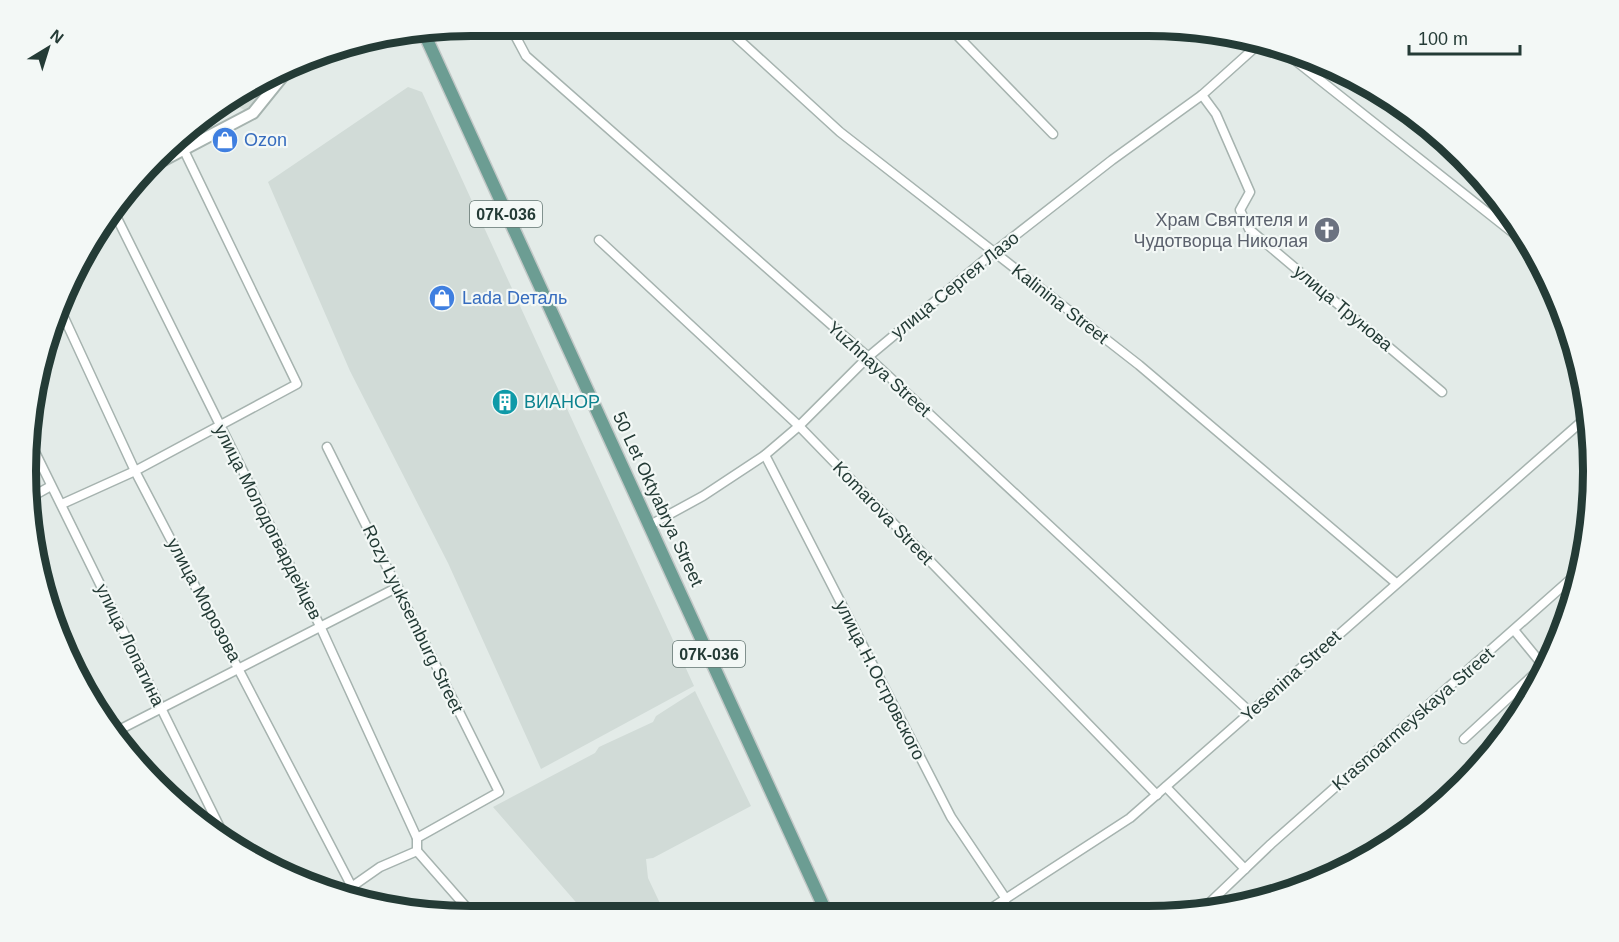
<svg xmlns="http://www.w3.org/2000/svg" width="1619" height="942" font-family="Arial,sans-serif">
<style>
.built{fill:#d1dbd7}
.lines{fill:none;stroke-linecap:round;stroke-linejoin:round}
.minor-casing{stroke:#a6b3af;stroke-width:11}
.tertiary-casing{stroke:#a6b3af;stroke-width:14}
.primary-casing{stroke:#c2c8c7;stroke-width:15}
.minor{stroke:#fff;stroke-width:8}
.tertiary{stroke:#fff;stroke-width:10}
.primary{stroke:#6c9d93;stroke-width:12}
.labels{text-anchor:middle;stroke-width:4.5;stroke-linejoin:round;paint-order:stroke}
.shield{fill:#f3f8f6;stroke:#627470;stroke-width:1.5}
.shield-label{font-size:16px;font-weight:bold;fill:#243b36}
.shop-label{font-size:18px;fill:#366cbe;stroke:#f3f8f6;text-anchor:start}
.worship-label{font-size:18px;fill:#5b616d;stroke:#f3f8f6;text-anchor:end}
.street-label{font-size:18px;fill:#243b36;stroke:#f3f8f6}
.culture-label{font-size:18px;fill:#0d838f;stroke:#f3f8f6;text-anchor:start}
.rim{fill:none;stroke:#243b36;stroke-width:8}
</style>
<rect width="100%" height="100%" fill="#e3ebe8"/>
<!-- built -->
<g class="built">
<path d="M276,77l-30,34 -9,-5 -7,4 -4,-7z"/>
<path d="M408,87l14,5 272,594 -153,83 -93,-206 -98,-192 -82,-189z"/>
<path d="M695,691l56,115 -98,52 -7,1 2,19 18,38h-78l-95,-109 102,-54 4,-6 54,-25 3,-6z"/>
</g>
<g class="lines">
<defs>
<g id="minor">
<path d="M510,26l16,30 342,301 382,355"/>
<path d="M724,26l116,106 299,233 257,218"/>
<path d="M948,26l105,108"/>
<path d="M1277,46l254,201"/>
<path d="M1202,95l14,19 34,78 -10,18 9,19 193,163"/>
<path d="M113,210l207,416 97,212"/>
<path d="M599,240l200,186 358,369"/>
<path d="M61,311l74,160 217,416"/>
<path d="M32,446l196,398"/>
<path d="M327,447l172,345 -82,46v13l-37,16 -40,28"/>
<path d="M765,455l186,362 55,82"/>
<path d="M26,500l25,-14"/>
<path d="M62,504l73,-33 162,-87 -118,-244"/>
<path d="M650,525l53,-29 62,-41 34,-29 69,-69 126,-105 118,-92 90,-65 58,-52"/>
<path d="M1514,630l31,38"/>
<path d="M113,733l285,-146"/>
<path d="M1464,739l79,-73"/>
<path d="M1166,787l79,82"/>
<path d="M417,851l57,65"/>
<path d="M1201,911l70,-67 311,-275"/>
<path d="M979,916l151,-98 458,-402"/>
</g>
<path id="tertiary" d="M156,164l97,-51 33,-41"/>
<path id="primary" d="M424,33l404,883"/>
</defs>
<!-- minor casing -->
<use href="#minor" class="minor-casing"/>
<!-- tertiary casing -->
<use href="#tertiary" class="tertiary-casing"/>
<!-- primary casing -->
<use href="#primary" class="primary-casing"/>
<!-- minor -->
<use href="#minor" class="minor"/>
<!-- tertiary -->
<use href="#tertiary" class="tertiary"/>
<!-- primary -->
<use href="#primary" class="primary"/>
</g>
<!-- icons -->
<defs>
<symbol id="shop-disc" viewBox="-11 -11 22 22"><circle r="9.5" fill="#3f7fe0" stroke="#f3f8f6"/><path d="M-5-2.5h2.3a2.7 3.5 0 0 1 5.4 0H5L5.5 6h-11ZM-1.5-2.5h3a1.5 2.3 0 0 0-3 0Z" fill="#fff"/></symbol>
<symbol id="church-disc" viewBox="-11 -11 22 22"><circle r="9.5" fill="#6b7280" stroke="#f3f8f6"/><path d="M-1.2-6h2.4v3.5h3.3v2.4h-3.3V6h-2.4V-.1h-3.3v-2.4h3.3Z" fill="#fff"/></symbol>
<symbol id="building-disc" viewBox="-11 -11 22 22"><circle r="9.5" fill="#0f9aa8" stroke="#f3f8f6"/><path d="M-4-6H4V6H1V3H-1V6H-4ZM-2.5-4.3h1.7v1.8h-1.7ZM.8-4.3h1.7v1.8H.8ZM-2.5-1h1.7V.8h-1.7ZM.8-1h1.7V.8H.8Z" fill="#fff"/></symbol>
</defs>
<g fill-rule="evenodd">
<use href="#shop-disc" x="210" y="125" width="30" height="30"/>
<use href="#church-disc" x="1312" y="215" width="30" height="30"/>
<use href="#shop-disc" x="427" y="283" width="30" height="30"/>
<use href="#building-disc" x="490" y="387" width="30" height="30"/>
</g>
<g class="labels">
<!-- shield labels -->
<g class="shield">
<rect x="470" y="201" width="72" height="26" rx="4.5"/>
<rect x="673" y="641" width="72" height="26" rx="4.5"/>
</g>
<g class="shield-label">
<text x="506" y="220">07К-036</text>
<text x="709" y="660">07К-036</text>
</g>
<!-- shop labels -->
<g class="shop-label">
<text x="244" y="146">Ozon</text>
<text x="462" y="304">Lada Dеталь</text>
</g>
<!-- worship labels -->
<g class="worship-label">
<text x="1308" y="226">Храм Святителя и<tspan x="1308" dy="21">Чудотворца Николая</tspan></text>
</g>
<!-- street labels -->
<g class="street-label">
<text transform="translate(955 285) rotate(-39)" y="6">улица Сергея Лазо</text>
<text transform="translate(1060 304) rotate(38)" y="6">Kalinina Street</text>
<text transform="translate(1343 308) rotate(40)" y="6">улица Трунова</text>
<text transform="translate(879 369) rotate(42)" y="6">Yuzhnaya Street</text>
<text transform="translate(658 499) rotate(65)" y="6">50 Let Oktyabrya Street</text>
<text transform="translate(883 513) rotate(46)" y="6">Komarova Street</text>
<text transform="translate(268 522) rotate(63)" y="6">улица Молодогвардейцев</text>
<text transform="translate(204 600) rotate(62)" y="6">улица Морозова</text>
<text transform="translate(413 619) rotate(64)" y="6">Rozy Lyuksemburg Street</text>
<text transform="translate(130 645) rotate(64)" y="6">улица Лопатина</text>
<text transform="translate(1291 676) rotate(-42)" y="6">Yesenina Street</text>
<text transform="translate(880 680) rotate(63)" y="6">улица Н.Островского</text>
<text transform="translate(1413 719) rotate(-41)" y="6">Krasnoarmeyskaya Street</text>
</g>
<!-- culture labels -->
<g class="culture-label">
<text x="524" y="408">ВИАНОР</text>
</g>
</g>
<!-- crop -->
<path d="M0 0H1619V942H0ZM471 36H1148A435 435 0 0 1 1583 471V471A435 435 0 0 1 1148 906H471A435 435 0 0 1 36 471V471A435 435 0 0 1 471 36Z" fill="#f3f8f6" fill-rule="evenodd"/>
<path class="rim" d="M471 36H1148A435 435 0 0 1 1583 471V471A435 435 0 0 1 1148 906H471A435 435 0 0 1 36 471V471A435 435 0 0 1 471 36Z"/>
<!-- north arrow -->
<g transform="translate(48 48) rotate(38)" stroke="#f3f8f6" stroke-width="4.5" paint-order="stroke">
<path d="M0-4.5L10 22L0 15L-10 22Z" fill="#243b36"/>
<text y="-9" font-size="16" font-weight="bold" text-anchor="middle" fill="#243b36">N</text>
</g>
<!-- scale -->
<path d="M1409 45v9h111v-9" fill="none" stroke="#243b36" stroke-width="3"/>
<text x="1418" y="45" font-size="18" fill="#243b36" stroke="#f3f8f6" stroke-width="4.5" paint-order="stroke">100 m</text>
</svg>
